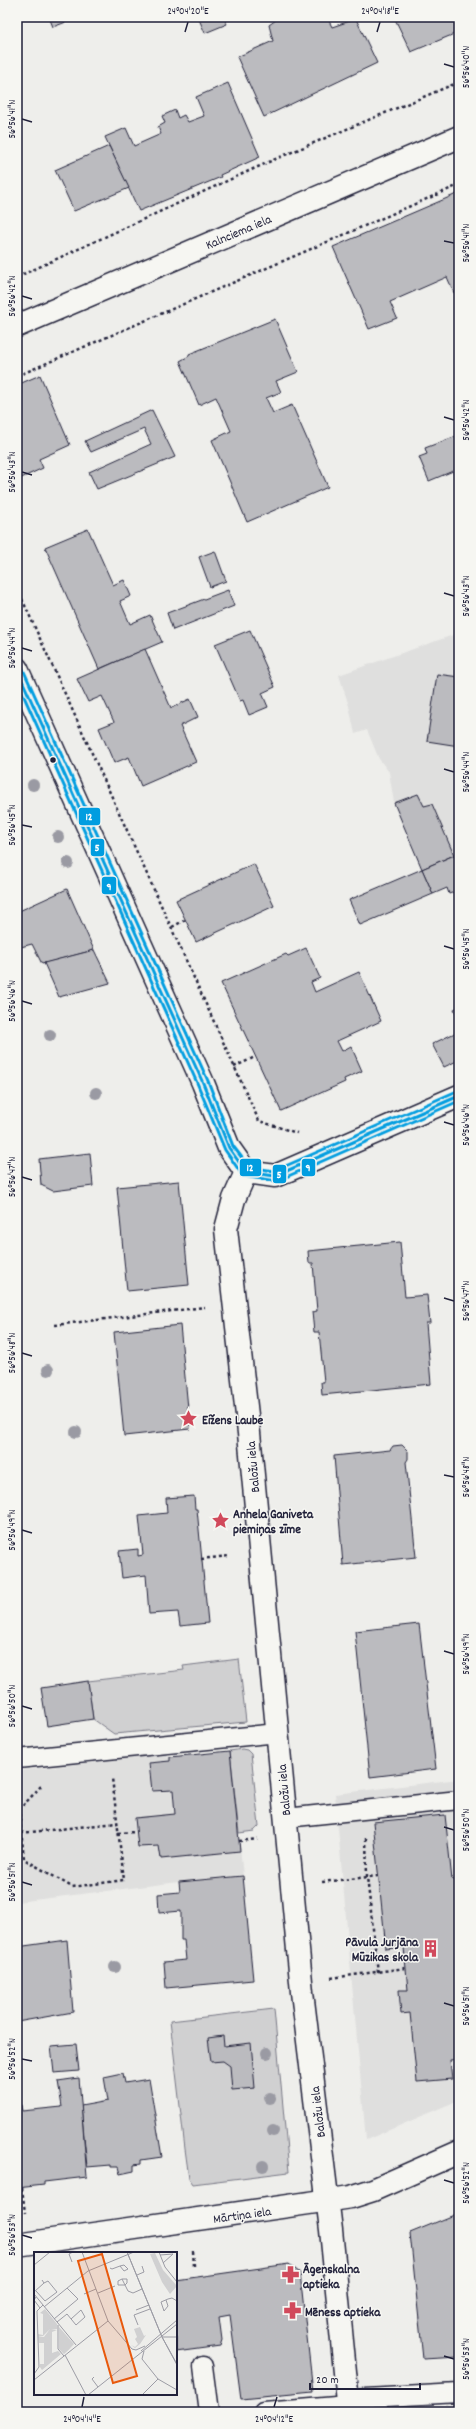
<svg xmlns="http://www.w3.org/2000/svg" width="476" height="2429" font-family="Dekko,sans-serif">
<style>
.built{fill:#dfdfde}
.green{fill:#d0d0d1;stroke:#797986}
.building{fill:#bbbbbf;stroke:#22223b}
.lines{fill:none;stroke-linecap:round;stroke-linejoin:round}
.service-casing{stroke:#22223b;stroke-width:21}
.minor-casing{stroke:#22223b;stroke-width:25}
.primary-casing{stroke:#22223b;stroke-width:25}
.path{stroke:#22223b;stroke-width:2.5;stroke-dasharray:3 3;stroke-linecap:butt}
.service{stroke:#f6f6f2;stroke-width:18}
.minor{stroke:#f6f6f2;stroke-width:22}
.primary{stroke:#f6f6f2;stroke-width:22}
.bus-1-casing{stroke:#f6f6f2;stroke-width:6}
.bus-2-casing{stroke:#f6f6f2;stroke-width:6}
.bus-3-casing{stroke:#f6f6f2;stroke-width:6}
.bus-1{stroke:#009de0;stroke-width:3}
.bus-2{stroke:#009de0;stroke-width:3}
.bus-3{stroke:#009de0;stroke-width:3}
.tree{fill:#9a9aa3}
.ticks{fill:none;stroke:#22223b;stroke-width:1.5}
.bus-dot{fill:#22223b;stroke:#f6f6f2;stroke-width:1.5}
.labels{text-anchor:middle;stroke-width:3;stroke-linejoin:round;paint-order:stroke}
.street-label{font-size:13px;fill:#22223b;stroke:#f6f6f2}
.poi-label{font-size:13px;font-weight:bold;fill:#22223b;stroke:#f6f6f2;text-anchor:start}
.inset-road{fill:none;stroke:#9c9ca5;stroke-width:1}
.view{fill:#e8590c;fill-opacity:0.15;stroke:#e8590c;stroke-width:2}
.inset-edge{fill:none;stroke:#22223b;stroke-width:2}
.line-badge{stroke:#f6f6f2;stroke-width:1.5}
.badge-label{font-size:11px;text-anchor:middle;font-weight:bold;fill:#fff}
.neatline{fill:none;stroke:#22223b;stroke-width:1.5}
.ticks-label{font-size:10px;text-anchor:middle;fill:#22223b}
</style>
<rect width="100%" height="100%" fill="#eeeeeb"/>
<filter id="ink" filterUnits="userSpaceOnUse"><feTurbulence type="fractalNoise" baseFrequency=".025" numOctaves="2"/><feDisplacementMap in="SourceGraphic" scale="8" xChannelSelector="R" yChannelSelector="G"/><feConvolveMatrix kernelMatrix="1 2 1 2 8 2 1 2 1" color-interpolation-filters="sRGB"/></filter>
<g filter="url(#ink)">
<!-- built -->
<g class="built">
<path d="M459,633v220l-37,16 -28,-66 -5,-31 -10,-13 -12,-29 -12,4 -6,-28 -10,-31z"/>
<path d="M230,1751l13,125 -64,6 -162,20v-131l147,-17 6,3z"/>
<path d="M459,1779v321l-93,40 -31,-346z"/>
</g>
<!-- green -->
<g class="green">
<path d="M239,1659l7,63 -132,12 -21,-15 -5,-38 96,-11 -1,-4z"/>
<path d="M242,1749l5,1 4,4 8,72 -5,5 -15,2 -9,-82z"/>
<path d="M274,2009l15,163 -96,12 -4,-6 -4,-29 -15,-128z"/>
</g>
<!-- building -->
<g class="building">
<path d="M49,17h30l-26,10z"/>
<path d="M198,17h25l4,7 -22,9z"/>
<path d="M280,17h47l5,10 24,-8 21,44 -113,54 -27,-60 36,-16 -4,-16z"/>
<path d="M394,17h65v15l-48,20z"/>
<path d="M228,83l32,74 -40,18 1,2 -82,34 -34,-74 21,-9 8,18 27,-12 -3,-7 7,-4 -3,-7 13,-6 3,8 6,-3 4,7 16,-6 -8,-19z"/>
<path d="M109,146l20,42 -55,23 -19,-41z"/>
<path d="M459,193v98l-5,2 -7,-16 -57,25 7,16 -28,11 -36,-82z"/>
<path d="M275,319l23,53 -22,9 5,11 -15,6 7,15 19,-8 36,82 -81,35 -35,-82 19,-9 -15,-34 -17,8 -19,-44 9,-5v-2z"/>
<path d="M40,375l30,70 -31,14 4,9 -26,12v-95z"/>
<path d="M152,410l23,47 -78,32 -8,-17 62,-28 -7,-15 -53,23 -6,-11z"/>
<path d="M459,435v46l-2,1 -4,-11 -24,10 -10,-24 8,-3 -2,-6z"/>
<path d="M88,529l25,56 11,-5 7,16 -11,5 10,23 20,-9 12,27 -63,27 -54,-122z"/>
<path d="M215,551l11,30 -16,6 -11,-30z"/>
<path d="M228,590l6,16 -61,24 -6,-17z"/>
<path d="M250,630l25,57 -13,6 6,14 -19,8 -6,-15 -3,1 -25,-57z"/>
<path d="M145,649l26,59 19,-9 8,18 -18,9 16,36 -55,24 -12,-29 -15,6 -15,-35 15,-6 -12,-26 -14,6 -11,-23z"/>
<path d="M437,674l22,3v69l-32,-5z"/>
<path d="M418,794l6,12 8,-2 22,51 -32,14 -28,-66z"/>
<path d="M459,853v37l-10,4 -2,-6 -14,6 -11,-25z"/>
<path d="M254,864l20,42 -78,36 -20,-42z"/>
<path d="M422,869l11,25 -73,31 -11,-25z"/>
<path d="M67,889l27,61 -52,14 -10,-20 -15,4v-36z"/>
<path d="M306,948l14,30 -9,4 4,10 44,-20 22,49 -44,20 5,10 9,-5 11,25 -18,8 1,3 -64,29 -60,-128 65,-29 2,2z"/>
<path d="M94,950l16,33 -51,14 -15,-34z"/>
<path d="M459,1007v12l-5,-10z"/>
<path d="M459,1031v29l-15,7 -12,-23z"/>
<path d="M90,1153l3,33 -40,5 -12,-6 -2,-26z"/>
<path d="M179,1181l10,104 -62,6 -10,-104z"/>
<path d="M400,1242l5,55 22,-2 3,28h-4l5,61 -109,11 -1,-13h3l-5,-50h-5l-2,-20 5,-1 -4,-48h-4l-1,-12z"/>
<path d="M180,1325l10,104 -66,7 -10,-104z"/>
<path d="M402,1445l6,6v8l-2,3 10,95 -73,8 -9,-109 56,-6 3,-4z"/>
<path d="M194,1496l1,13h2l11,114 -28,3 -2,-14 -29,2 -3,-39 -24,3 -3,-27 19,-2v7l5,-1 -4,-39 28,-3 -1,-15z"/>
<path d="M419,1624l17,145 -66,8 -15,-146z"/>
<path d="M88,1681l5,38 -46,7 -6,-38z"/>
<path d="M230,1751l10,100 -79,8 -2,-13 -21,1 -3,-29 40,-4 -2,-24 -21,1 -3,-28 21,-2v-4z"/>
<path d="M445,1815l7,65 7,-1v180l-9,1 2,19 -35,3 -7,-69 -9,1 -1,-11 -1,-13h9l-4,-43 -18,2 -13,-127z"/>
<path d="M243,1876l10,104 -87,8 -2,-26 22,-2 -2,-20h-3v-29l-22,2 -1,-19 22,-2 -1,-10z"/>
<path d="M67,1940l6,72 -56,10v-75z"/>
<path d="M223,2036l1,10 27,-3 4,45 -23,2 -2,-24 -7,-5 -12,1 -3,-24z"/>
<path d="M76,2044l3,27 -25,2 -3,-27z"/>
<path d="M123,2073l2,10 24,-4 13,78 -21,3v4l-7,1v6l-14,3 -2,-7h-7v-2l-24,2 -6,-61 27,-5 -4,-24z"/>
<path d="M79,2078l8,99 -43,5v3l-27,3v-85l4,2 1,6 40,-4 -4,-26z"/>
<path d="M459,2213v144l-36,2 -13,-126z"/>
<path d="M289,2264l11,9 13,119 -72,7 -11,-84 -11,2 3,23 -2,6 -44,6v-72z"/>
</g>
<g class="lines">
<defs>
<g id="service">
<path d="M17,1759l261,-26"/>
<path d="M286,1818l173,-18"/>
<path d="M203,2366l6,46"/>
<path d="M347,2399l112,-6"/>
<path d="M264,2412l84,-7"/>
</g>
<g id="minor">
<path d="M17,669l186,414 26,65 17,24"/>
<path d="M246,1172l-12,27 -8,30 23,204 53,559 29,238 18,182"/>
<path d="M246,1172l29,4 184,-80"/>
<path d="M17,2245l334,-48 22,-7 86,-38"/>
</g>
<path id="primary" d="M17,326l442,-189"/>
</defs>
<!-- service casing -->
<use href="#service" class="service-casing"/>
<!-- minor casing -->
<use href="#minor" class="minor-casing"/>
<!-- primary casing -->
<use href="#primary" class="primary-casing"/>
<!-- path -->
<g class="path">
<path d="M17,277l256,-117 186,-78"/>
<path d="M17,376l442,-191"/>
<path d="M17,588l242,533 38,12"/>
<path d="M172,927l13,-7"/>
<path d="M234,1067l21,-10"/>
<path d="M55,1325l150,-18"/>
<path d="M201,1559l28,-3"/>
<path d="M41,1786l-22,24 5,49 48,28 52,-7 -12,-102"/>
<path d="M21,1833l96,-10"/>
<path d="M118,1833l18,-1"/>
<path d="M366,1838l1,39 11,95"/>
<path d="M239,1841l19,-2"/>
<path d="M322,1882l56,-6"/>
<path d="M331,1978l75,-10"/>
<path d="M22,2188l3,25"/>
<path d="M193,2251l1,15"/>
</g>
<!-- service -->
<use href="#service" class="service"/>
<!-- minor -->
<use href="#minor" class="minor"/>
<!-- primary -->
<use href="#primary" class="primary"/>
<defs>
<path id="bus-1" d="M17,669l186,414 26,65 17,24 29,4 184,-80"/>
<path id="bus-2" d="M17,681l181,404 27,65 18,26 34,5 182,-80"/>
<path id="bus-3" d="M22,667l186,414 25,65 16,21 25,4 183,-80"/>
</defs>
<!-- bus-1 casing -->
<use href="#bus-1" class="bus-1-casing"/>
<!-- bus-2 casing -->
<use href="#bus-2" class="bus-2-casing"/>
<!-- bus-3 casing -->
<use href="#bus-3" class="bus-3-casing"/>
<!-- bus-1 -->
<use href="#bus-1" class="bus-1"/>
<!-- bus-2 -->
<use href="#bus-2" class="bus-2"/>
<!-- bus-3 -->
<use href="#bus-3" class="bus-3"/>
</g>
<!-- trees -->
<g class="tree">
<circle cx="33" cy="785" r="6"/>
<circle cx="58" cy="837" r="6"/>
<circle cx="68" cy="863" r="6"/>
<circle cx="50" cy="1035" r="6"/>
<circle cx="96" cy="1093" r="6"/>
<circle cx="48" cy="1370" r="6"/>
<circle cx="76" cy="1432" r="6"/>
<circle cx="115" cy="1967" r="6"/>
<circle cx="267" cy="2053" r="6"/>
<circle cx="270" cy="2098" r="6"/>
<circle cx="273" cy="2131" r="6"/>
<circle cx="263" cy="2166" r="6"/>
</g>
</g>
<!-- ticks -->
<path class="ticks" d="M185,32l3,-10M377,32l3,-10M444,64l10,3M22,119l10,3M444,241l10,2M22,296l10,3M444,417l10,3M22,472l10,3M444,593l10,3M22,648l10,3M444,769l10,3M22,825l10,2M444,946l10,3M22,1001l10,3M444,1122l10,3M22,1177l10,3M444,1298l10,3M22,1353l10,3M444,1475l10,2M22,1530l10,3M444,1651l10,3M22,1706l10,3M444,1827l10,3M22,1882l10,3M444,2003l10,3M22,2059l10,2M444,2180l10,3M22,2235l10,3M444,2356l10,3M82,2407l2,-10M274,2407l3,-10"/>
<!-- icons -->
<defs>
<symbol id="sight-bare" viewBox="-9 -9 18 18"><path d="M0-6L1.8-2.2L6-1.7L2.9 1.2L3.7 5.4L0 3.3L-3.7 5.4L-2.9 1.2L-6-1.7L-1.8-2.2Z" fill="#d1495b" stroke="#f6f6f2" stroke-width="2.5" paint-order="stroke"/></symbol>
<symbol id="building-bare" viewBox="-9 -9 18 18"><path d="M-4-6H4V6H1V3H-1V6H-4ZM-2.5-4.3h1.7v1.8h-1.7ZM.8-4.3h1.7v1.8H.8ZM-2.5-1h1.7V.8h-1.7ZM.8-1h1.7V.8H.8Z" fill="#d1495b" stroke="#f6f6f2" stroke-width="2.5" paint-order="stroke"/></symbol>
<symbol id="pharmacy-bare" viewBox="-9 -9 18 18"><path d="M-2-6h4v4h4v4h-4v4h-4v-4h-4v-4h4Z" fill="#d1495b" stroke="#f6f6f2" stroke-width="2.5" paint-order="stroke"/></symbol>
</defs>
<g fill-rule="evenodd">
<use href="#sight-bare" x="176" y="1406" width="25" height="25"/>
<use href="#sight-bare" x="208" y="1508" width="25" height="25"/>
<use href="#building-bare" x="418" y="1936" width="25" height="25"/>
<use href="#pharmacy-bare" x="278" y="2262" width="25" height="25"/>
<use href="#pharmacy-bare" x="280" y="2298" width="25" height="25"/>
</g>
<!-- markers -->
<circle class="bus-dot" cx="53" cy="760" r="3.5"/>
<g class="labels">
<!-- street labels -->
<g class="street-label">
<text transform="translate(238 231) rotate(-23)" y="5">Kalnciema iela</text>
<text transform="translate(252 1467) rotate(-95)" y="5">Baložu iela</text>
<text transform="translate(283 1790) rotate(-95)" y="5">Baložu iela</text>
<text transform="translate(317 2112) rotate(-97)" y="5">Baložu iela</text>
<text transform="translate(242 2214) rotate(-8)" y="5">Mārtiņa iela</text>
</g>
<!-- poi labels -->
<g class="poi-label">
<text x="202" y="1424">Eižens Laube</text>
<text x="233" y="1518">Anhela Ganiveta<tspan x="233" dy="15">piemiņas zīme</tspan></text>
<text x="418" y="1946" text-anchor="end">Pāvula Jurjāna<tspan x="418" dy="15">Mūzikas skola</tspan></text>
<text x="303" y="2273">Āgenskalna<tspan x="303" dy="15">aptieka</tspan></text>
<text x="305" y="2316">Mēness aptieka</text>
</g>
</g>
<!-- overview -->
<g transform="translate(34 2252)">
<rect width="143" height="143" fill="#eeeeeb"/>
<path d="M121,1l8,17 14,16 -7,8 -8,-12 -12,-28zM11,57l12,15v5l-6,1h6l-5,2v21l6,-2 3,3 -19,16 -2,-3v-3h4v-21h-5l-1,-6h6l6,-8 -7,7 -5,1v-3l5,1v-21l-3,-1zM25,75l15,17 -5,5 5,-4 -10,9 -5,-5zM106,75l4,9 2,-1 -6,9 -5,4 -4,-3 4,2 3,-3 -3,-5 2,-2 -3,-8z" fill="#d0d0d1"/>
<path class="inset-road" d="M48,0l26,69 24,28 4,1 9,-4M93,0l35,85 15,27M93,0l35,85 15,28M125,0l6,15 12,15M126,3l13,-1 -10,9M38,10l-3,-8 4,-2M0,13l16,-13M76,16l2,1 8,-3 4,-1 4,4 -4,2 -4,-5M103,23l7,-3 -2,-6M88,27h5v4l-2,2h-7v-4l4,-2 6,12 5,2 9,-4M10,31l4,-2 9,11M2,39l9,10 12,-9M0,40l10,-9 -2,-3M64,41l17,-7M0,42l42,51M50,42l12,-5M2,45l-2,3 6,8M132,48l2,6 -4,5 -3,-9 7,-3 4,-1 5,3M10,55l44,-36 46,-19M102,58l13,-5M20,67l24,-20 -11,-11M23,70l10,-8 9,11 9,-8 -4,-7 -10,9M24,73v24l6,7M104,73l-4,-10 16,-6M128,85h15M107,99l36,-31M110,99l-2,8 16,20 19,11M31,103l21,40M0,122l5,-7 -2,-56 6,-6M60,125l-2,2 6,8M0,128l74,-59M54,143l89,-71M108,143l16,-16"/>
<path class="view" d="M68,2l35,122 -24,7 -35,-122z"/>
<rect width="143" height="143" class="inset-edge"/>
</g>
<g class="line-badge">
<rect x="78" y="807" width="23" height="19" rx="4" fill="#009de0"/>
<rect x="90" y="838" width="15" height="19" rx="4" fill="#009de0"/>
<rect x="101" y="876" width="16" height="19" rx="4" fill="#009de0"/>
<rect x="301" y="1158" width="15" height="19" rx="4" fill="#009de0"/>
<rect x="239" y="1158" width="23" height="19" rx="4" fill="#009de0"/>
<rect x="272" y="1164" width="15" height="20" rx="4" fill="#009de0"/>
</g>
<g class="badge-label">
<text x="89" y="820">12</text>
<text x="97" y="851">5</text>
<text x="109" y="890">9</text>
<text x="308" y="1171">9</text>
<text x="250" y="1171">12</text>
<text x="279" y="1178">5</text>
</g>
<!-- margin -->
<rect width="476" height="2429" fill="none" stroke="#f6f6f2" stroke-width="44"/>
<!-- scale -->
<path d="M310 2383v6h110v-6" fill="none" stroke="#22223b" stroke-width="2"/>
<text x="316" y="2383" font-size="12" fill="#22223b" stroke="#f6f6f2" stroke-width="3" paint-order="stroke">20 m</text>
<rect x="22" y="22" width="432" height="2385" class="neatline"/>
<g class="ticks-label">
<text x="188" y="14">24°04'20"E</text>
<text x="380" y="14">24°04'18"E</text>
<text transform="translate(465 67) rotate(-90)" y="4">56°56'40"N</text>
<text transform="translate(11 119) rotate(-90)" y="4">56°56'41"N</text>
<text transform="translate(465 243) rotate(-90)" y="4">56°56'41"N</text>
<text transform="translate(11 296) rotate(-90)" y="4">56°56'42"N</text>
<text transform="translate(465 420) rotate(-90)" y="4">56°56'42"N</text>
<text transform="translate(11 472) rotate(-90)" y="4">56°56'43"N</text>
<text transform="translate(465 596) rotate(-90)" y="4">56°56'43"N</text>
<text transform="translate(11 648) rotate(-90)" y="4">56°56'44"N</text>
<text transform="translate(465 772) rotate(-90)" y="4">56°56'44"N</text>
<text transform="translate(11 825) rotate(-90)" y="4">56°56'45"N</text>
<text transform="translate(465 949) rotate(-90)" y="4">56°56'45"N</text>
<text transform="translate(11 1001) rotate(-90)" y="4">56°56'46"N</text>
<text transform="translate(465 1125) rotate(-90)" y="4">56°56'46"N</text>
<text transform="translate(11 1177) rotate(-90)" y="4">56°56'47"N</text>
<text transform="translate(465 1301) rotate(-90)" y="4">56°56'47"N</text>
<text transform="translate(11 1353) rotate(-90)" y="4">56°56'48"N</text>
<text transform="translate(465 1477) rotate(-90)" y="4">56°56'48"N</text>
<text transform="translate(11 1530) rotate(-90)" y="4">56°56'49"N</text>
<text transform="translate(465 1654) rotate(-90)" y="4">56°56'49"N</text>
<text transform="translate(11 1706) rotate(-90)" y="4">56°56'50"N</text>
<text transform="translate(465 1830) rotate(-90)" y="4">56°56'50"N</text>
<text transform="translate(11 1882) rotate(-90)" y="4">56°56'51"N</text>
<text transform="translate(465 2006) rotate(-90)" y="4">56°56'51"N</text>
<text transform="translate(11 2059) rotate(-90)" y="4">56°56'52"N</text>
<text transform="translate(465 2183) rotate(-90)" y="4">56°56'52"N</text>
<text transform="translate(11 2235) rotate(-90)" y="4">56°56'53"N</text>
<text transform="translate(465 2359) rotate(-90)" y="4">56°56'53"N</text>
<text x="82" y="2422">24°04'14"E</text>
<text x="274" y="2422">24°04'12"E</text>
</g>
</svg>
